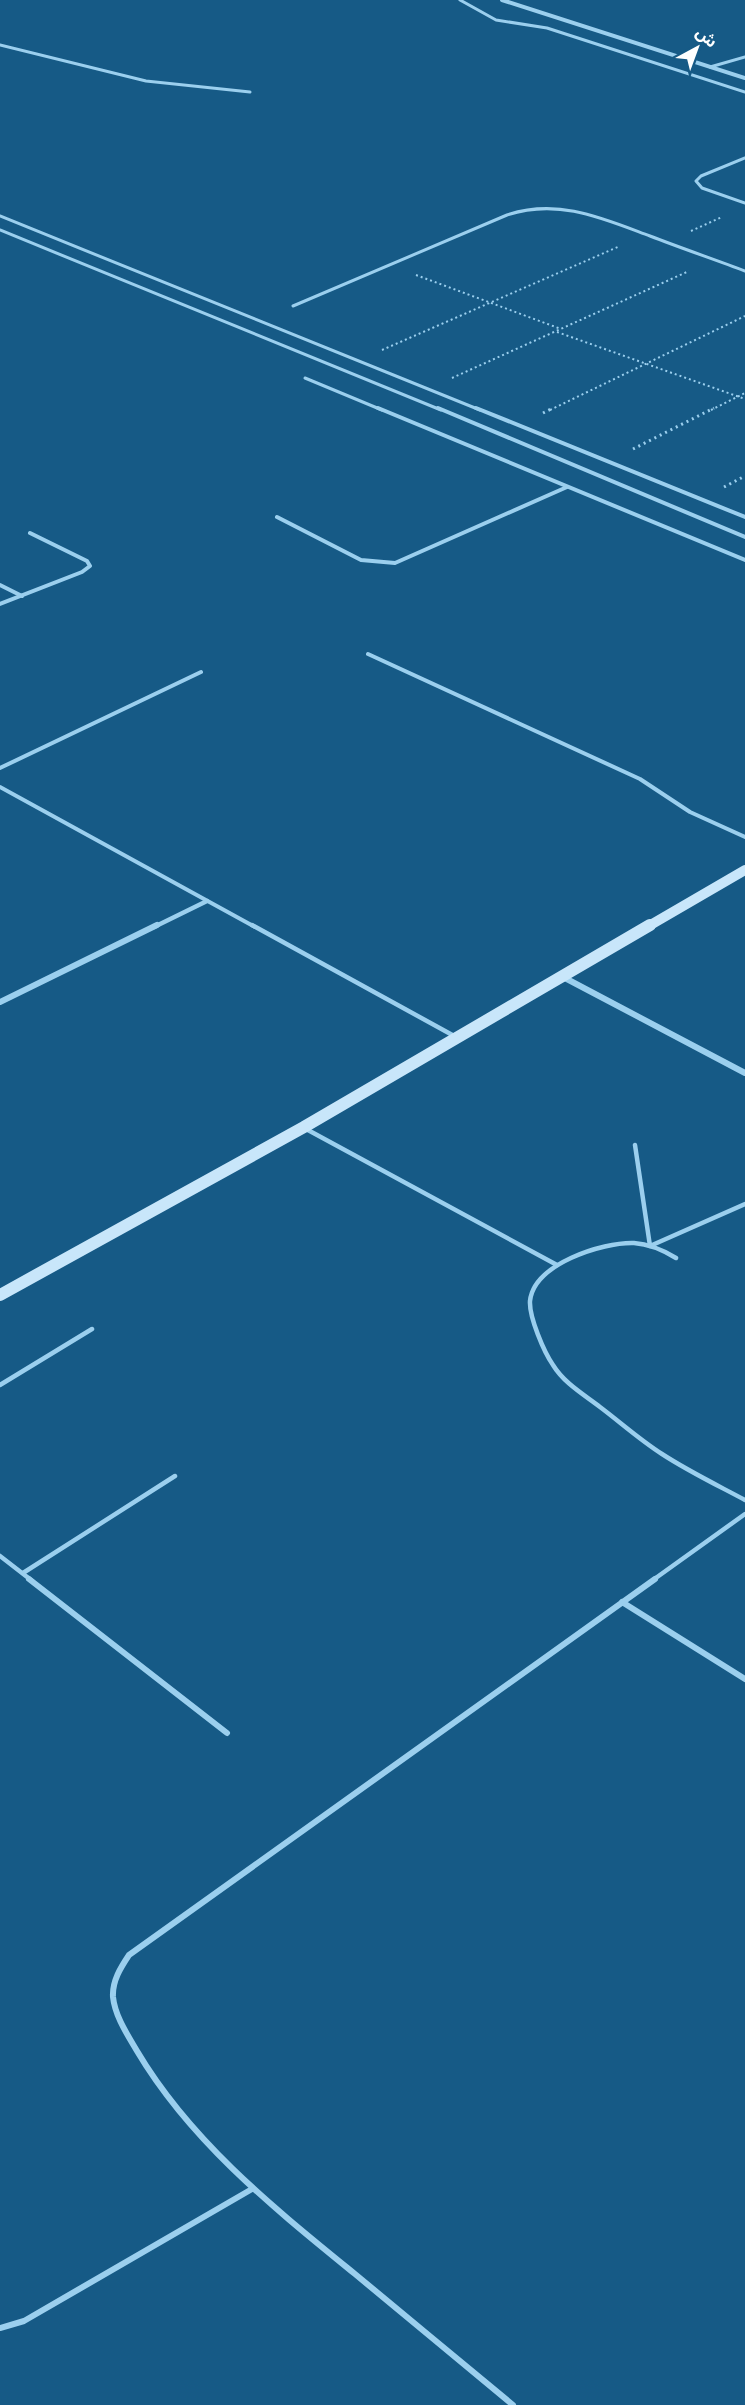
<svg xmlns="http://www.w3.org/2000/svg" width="745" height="2405" font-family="'DM Sans','Noto Sans Arabic',sans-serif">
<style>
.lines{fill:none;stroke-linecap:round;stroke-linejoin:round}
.path-far1{stroke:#9bcfee;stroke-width:2;stroke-dasharray:2 3;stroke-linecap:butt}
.path{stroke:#9bcfee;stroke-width:3;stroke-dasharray:2 4;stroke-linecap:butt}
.lane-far3{stroke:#9bcfee;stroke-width:3}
.lane-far2{stroke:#9bcfee;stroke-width:4}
.lane-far1{stroke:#9bcfee;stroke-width:4.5}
.lane{stroke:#9bcfee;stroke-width:6}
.street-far2{stroke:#9bcfee;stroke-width:4}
.street-far1{stroke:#9bcfee;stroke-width:4.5}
.street{stroke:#9bcfee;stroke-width:6}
.secondary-far1{stroke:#c8e6fa;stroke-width:10}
.secondary{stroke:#c8e6fa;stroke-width:12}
</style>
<rect width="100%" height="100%" fill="#165a86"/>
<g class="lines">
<!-- path-far1 -->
<g class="path-far1">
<path d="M691,231l31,-14"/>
<path d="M416,275l145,54"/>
<path d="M557,332l188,67"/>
<path d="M382,350l238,-104"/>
<path d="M452,378l237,-107"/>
<path d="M550,410l195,-94"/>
<path d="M711,410l34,-17"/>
</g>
<!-- path -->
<g class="path">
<path d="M543,413l10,-5"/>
<path d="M633,449l81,-41"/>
<path d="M724,487l21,-11"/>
</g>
<!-- lane-far3 -->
<g class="lane-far3">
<path d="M460,0l36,20 51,8 198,64"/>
<path d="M0,45l146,36 104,11"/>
<path d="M710,67l35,-10"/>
<path d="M745,158l-44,18 -5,5 6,7 43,15"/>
<path d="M0,216l480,194"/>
<path d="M0,230l441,180"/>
<path d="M293,306l214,-91c51,-17 95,3 143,21 31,12 63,23 95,35"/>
<path d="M305,378l77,32"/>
</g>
<!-- lane-far2 -->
<g class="lane-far2">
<path d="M378,408l367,152"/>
<path d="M438,408l307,129"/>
<path d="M476,408l269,109"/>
<path d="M277,517l84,43 34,3 172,-76"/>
<path d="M0,585l22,11"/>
<path d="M0,604l82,-32 8,-6 -3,-5 -57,-28"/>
<path d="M368,654l272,125 50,33 55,25"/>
<path d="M0,768l201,-96"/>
<path d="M0,787l255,140"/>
</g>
<!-- lane-far1 -->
<g class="lane-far1">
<path d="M252,925l204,112"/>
<path d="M306,1129l251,136"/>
<path d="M635,1145l15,101 95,-42"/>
<path d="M676,1258c-13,-8 -27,-14 -42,-15 -32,-1 -100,21 -104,58 -1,16 14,51 23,64 11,18 30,29 47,42 20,15 40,33 62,47 26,17 55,31 83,46"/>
<path d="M0,1385l92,-56"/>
<path d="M0,1556l31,24"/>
<path d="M23,1573l152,-97"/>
<path d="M653,1580l92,-66"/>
</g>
<!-- lane -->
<g class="lane">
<path d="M29,1579l198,154"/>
<path d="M622,1602l123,77"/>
<path d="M0,2328l24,-7 228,-132"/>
<path d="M513,2405c-53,-44 -105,-87 -158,-131 -81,-66 -164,-132 -218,-223 -10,-17 -22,-35 -24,-54 -1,-16 8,-30 16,-42l526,-376"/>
</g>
<!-- street-far2 -->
<path class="street-far2" d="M502,0l243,78"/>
<!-- street-far1 -->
<path class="street-far1" d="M154,927l53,-26"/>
<!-- street -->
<g class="street">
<path d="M563,977l182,96"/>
<path d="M0,1002l157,-77"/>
</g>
<!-- secondary-far1 -->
<path class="secondary-far1" d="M647,927l98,-57"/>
<!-- secondary -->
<path class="secondary" d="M0,1295l304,-168 346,-202"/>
</g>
<!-- north arrow -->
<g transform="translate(697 48) rotate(41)" stroke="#165a86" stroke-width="4.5" paint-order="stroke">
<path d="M0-4.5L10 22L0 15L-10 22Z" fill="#ffffff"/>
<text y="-9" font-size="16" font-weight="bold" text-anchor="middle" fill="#ffffff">ش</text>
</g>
</svg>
